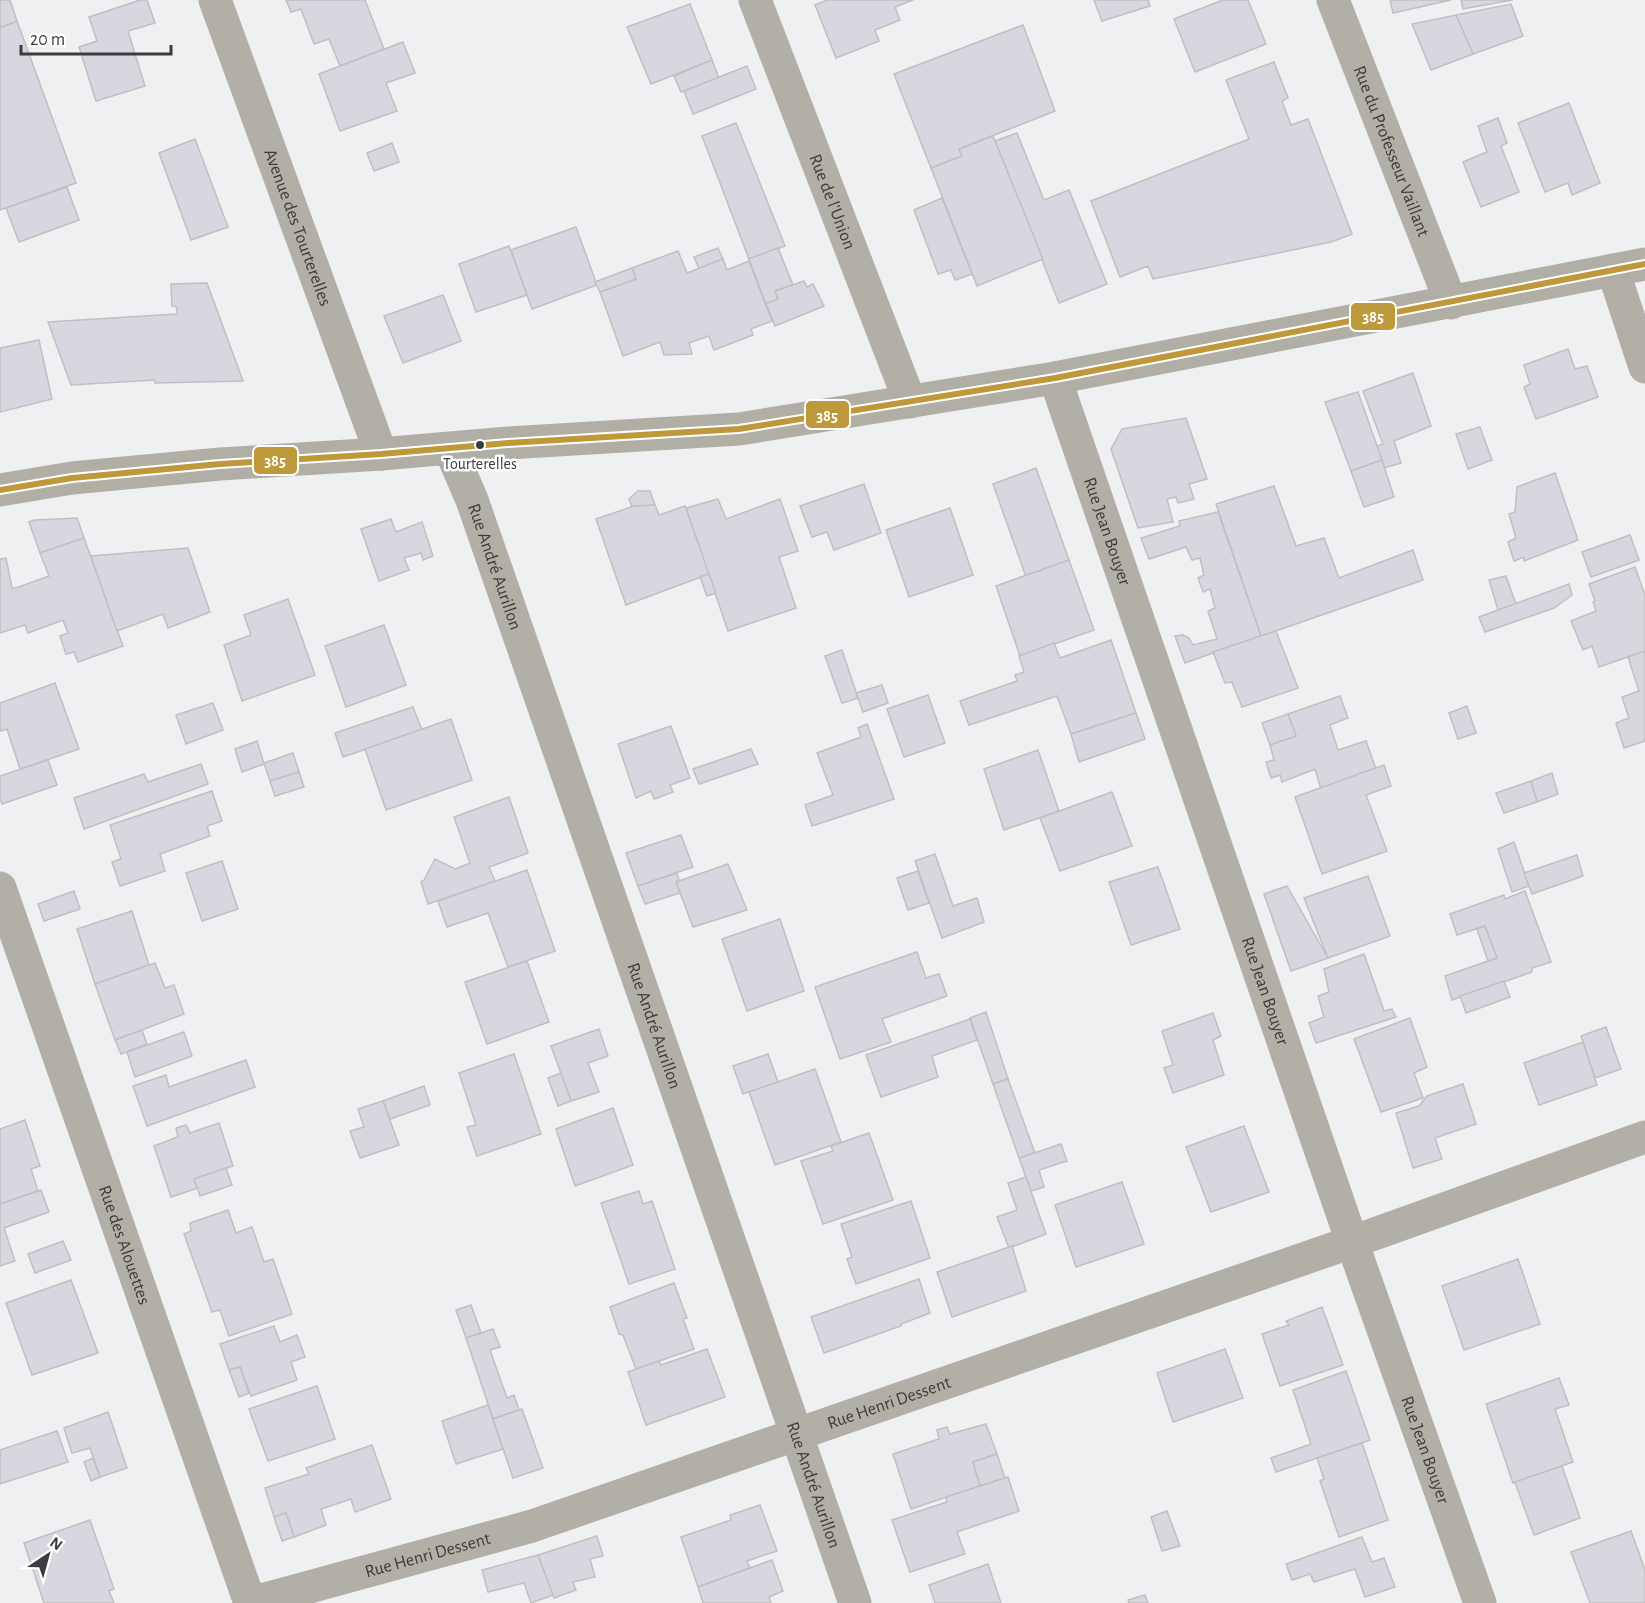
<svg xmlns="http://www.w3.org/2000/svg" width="1645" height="1603" font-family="'Alegreya Sans',sans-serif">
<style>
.building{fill:#d7d8df;stroke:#bfc0c1;stroke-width:1.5}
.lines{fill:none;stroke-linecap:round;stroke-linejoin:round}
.street{stroke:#b2afa6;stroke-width:33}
.secondary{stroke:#b0aea5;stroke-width:33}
.bus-1-casing{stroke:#fff;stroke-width:10}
.bus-1{stroke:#be993b;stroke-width:6}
.bus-dot{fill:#3b3c3d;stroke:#fff;stroke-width:2}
.labels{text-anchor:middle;stroke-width:5;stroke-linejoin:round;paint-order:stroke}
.bus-label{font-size:16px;fill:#3b3c3d;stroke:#fff}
.street-label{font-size:18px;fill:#3b3c3d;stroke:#fff}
.line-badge{stroke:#fff;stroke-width:2}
.badge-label{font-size:16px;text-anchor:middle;font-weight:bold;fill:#fff}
</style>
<rect width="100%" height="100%" fill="#eef0f1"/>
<!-- building -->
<g class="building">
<path d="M0,0h10l7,21 -17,7z"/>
<path d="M140,0h7l8,23 -27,8 17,55 -49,15 -17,-54 18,-6 -8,-24z"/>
<path d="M286,0h79l19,49 -44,17 -11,-27 -15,5 -13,-35 -10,3z"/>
<path d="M827,0h86l-18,7 5,13 -25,10 4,11 -43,17 -21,-53z"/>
<path d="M1094,0h54l2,6 -48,15z"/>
<path d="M1223,0h25l18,44 -71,28 -21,-53z"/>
<path d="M1390,0h61l-58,13z"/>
<path d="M1461,0h52l-50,9z"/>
<path d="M690,4l22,56 -61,24 -24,-57z"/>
<path d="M1511,4l12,32 -50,18 -17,-39z"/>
<path d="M1456,15l17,39 -42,16 -19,-46z"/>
<path d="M17,21l59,162 -76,27v-182z"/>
<path d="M1023,25l32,86 -96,38 3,7 -31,12 -37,-94z"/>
<path d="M403,42l12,31 -29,10 11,28 -57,20 -21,-57z"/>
<path d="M712,60l7,18 -38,14 -7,-16z"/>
<path d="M1274,62l14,36 -6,3 9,24 17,-6 44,115 -21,8 -178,37 -5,-13 -28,11 -29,-76 158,-62 -23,-59z"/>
<path d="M747,66l9,23 -63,25 -9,-23z"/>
<path d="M1569,103l31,80 -28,12 -4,-12 -23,9 -27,-69z"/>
<path d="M1498,118l9,25 -6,3 18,46 -38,15 -18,-45 24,-10 -9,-26z"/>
<path d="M736,123l49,123 -36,13 -47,-123z"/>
<path d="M1017,133l27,67 25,-10 38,94 -48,19 -64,-162z"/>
<path d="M993,136l50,123 -66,27 -46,-118 31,-12 -3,-7z"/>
<path d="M195,139l33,88 -37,13 -32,-87z"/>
<path d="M392,143l7,19 -25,9 -7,-18z"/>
<path d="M67,187l12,33 -60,22 -13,-34z"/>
<path d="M942,198l30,76 -17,6 -4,-10 -13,4 -24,-64z"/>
<path d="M576,227l21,58 -65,24 -21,-59z"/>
<path d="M509,246l18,49 -51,17 -17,-48z"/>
<path d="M718,248l5,11 -24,10 -5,-12z"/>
<path d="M778,248l15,37 -18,6 3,8 -12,5 -17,-45z"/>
<path d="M678,251l9,22 36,-14 4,11 22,-9 23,60 -21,8 2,6 -39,15 -5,-14 -20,7 3,11 -28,1 -4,-13 -37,14 -23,-64 36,-13 -4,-11z"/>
<path d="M632,268l4,11 -36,13 -5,-10z"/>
<path d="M804,281l3,6 6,-3 11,22 -49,20 -9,-22 12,-5 -3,-8z"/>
<path d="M207,283l36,98 -88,2 -1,-3 -83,5 -23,-63 129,-8v-7l-5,-1 -1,-22z"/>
<path d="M443,295l18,46 -58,22 -19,-47z"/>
<path d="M39,340l13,59 -52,13v-64z"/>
<path d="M1568,349l7,20 12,-3 11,31 -62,22 -12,-32 6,-3 -6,-19z"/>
<path d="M1413,373l18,53 -37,15 7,22 -17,5 -7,-22 6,-2 -20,-53z"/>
<path d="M1358,392l24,68 -31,11 -26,-69z"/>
<path d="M1186,418l21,61 -18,5 5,15 -16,4 -2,-6 -9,2 6,23 -35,6 -27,-79 11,-20z"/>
<path d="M1480,427l12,33 -24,9 -12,-35z"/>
<path d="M1382,460l12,37 -30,10 -13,-36z"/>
<path d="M1036,468l33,92 -43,17 -33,-93z"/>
<path d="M1555,473l23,67 -54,21v-4l-10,4 -6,-19 8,-4 -7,-24 6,-2 2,-25z"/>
<path d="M864,484l17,49 -47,17 -7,-18 -15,5 -12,-31z"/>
<path d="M1274,486l22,60 28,-8 15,40 74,-28 10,30 -162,56 -45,-132z"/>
<path d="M638,491h12l5,14 -23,2 -3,-8z"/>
<path d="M718,499l8,20 54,-20 18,52 -19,6 17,51 -68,23 -42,-123z"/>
<path d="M655,505l4,10 26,-9 24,68 -83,31 -30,-86 38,-13z"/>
<path d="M950,508l23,67 -64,22 -23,-67z"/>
<path d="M1218,512l43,124 -76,27 -10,-27 8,-1 6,3 4,7 24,-6 -9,-28 7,-3 -5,-19 -7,3 -5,-14 6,-3 -4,-17 -8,2 -6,-13 -37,12 -8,-21 39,-12 -1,-5z"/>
<path d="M77,518l7,20 -44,15 -11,-31 5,-2z"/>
<path d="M391,519l5,13 26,-10 11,34 -10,4 -2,-7 -17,5 5,12 -30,11 -18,-52z"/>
<path d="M1630,535l9,25 -48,17 -9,-25z"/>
<path d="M84,538l39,108 -45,16 -4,-10 -8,2 -6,-18 8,-3 -5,-13 -35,13 -3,-8 -25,8v-74l6,-1 6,30h4l33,-12 -9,-23z"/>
<path d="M188,548l22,64 -42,16 -5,-14 -46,17 -26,-75z"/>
<path d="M1069,560l25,70 -74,26 -24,-70z"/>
<path d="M1635,567l10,28v56l-46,16 -7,-21 -9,4 -12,-29 25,-10 -3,-9 2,-1 -6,-17z"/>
<path d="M709,574l7,19 -9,3 -7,-19z"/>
<path d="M1506,576l10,28 -18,6 -9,-30z"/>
<path d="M1569,584l3,11 -18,13 -69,24 -6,-15z"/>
<path d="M288,599l27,76 -73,26 -18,-56 27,-10 -7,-20z"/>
<path d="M384,625l22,60 -60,22 -21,-61z"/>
<path d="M1276,631l22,57 -56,19 -10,-25 -7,1 -12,-31z"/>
<path d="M1111,640l25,73 -65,21 -14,-38 -88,29 -9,-24 57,-20 -2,-6 9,-3 -5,-16 35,-13 6,15z"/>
<path d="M842,650l16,48 -16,5 -17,-47z"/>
<path d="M1645,651v90l-21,7 -8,-25 13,-5 -7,-21 17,-6 -11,-34z"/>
<path d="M55,683l24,66 -59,20 -13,-40 -6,2 -1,-2v-26z"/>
<path d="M882,685l6,18 -25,9 -7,-19z"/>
<path d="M928,695l17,48 -41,14 -17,-48z"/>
<path d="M1340,696l8,22 -18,7 8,25 28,-9 10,28 -55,20 -6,-20 -33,13 -2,-7 -9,3 -5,-16 8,-2 -4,-15 26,-9 -8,-22z"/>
<path d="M213,703l10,27 -37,14 -10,-29z"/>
<path d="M1467,706l9,27 -18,6 -9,-26z"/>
<path d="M413,707l9,23 -79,27 -8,-24z"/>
<path d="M1136,713l9,26 -66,23 -8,-28z"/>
<path d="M1288,714l8,22 -26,9 -8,-22z"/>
<path d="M451,719l21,61 -86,30 -21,-61z"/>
<path d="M867,724l27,75 -82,27 -7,-21 28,-10 -16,-42 44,-16 -3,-9z"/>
<path d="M671,726l19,52 -20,7 3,7 -19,7 -3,-8 -15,7 -18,-54z"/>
<path d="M257,741l7,23 -22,8 -7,-23z"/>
<path d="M751,749l7,15 -59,20 -6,-15z"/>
<path d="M1038,750l21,61 -55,19 -20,-61z"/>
<path d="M293,753l6,19 -29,9 -6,-18z"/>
<path d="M48,760l9,25 -55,19 -2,-6v-22z"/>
<path d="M201,764l7,20 -124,45 -10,-31 70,-24 4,8z"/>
<path d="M1384,765l7,21 -25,9 21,56 -65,23 -27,-77z"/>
<path d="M299,772l5,15 -29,9 -5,-15z"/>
<path d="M1552,773l6,21 -21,8 -6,-21z"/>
<path d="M1531,781l6,21 -33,11 -8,-20z"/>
<path d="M212,791l10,30 -15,5 3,10 -50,18 5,17 -45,15 -8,-24 9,-3 -11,-34z"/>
<path d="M1112,792l20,54 -72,25 -20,-53z"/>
<path d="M509,797l19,56 -39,14 6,14 -67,23 -7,-22 3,-2 11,-21 20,10 15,-6 -16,-46z"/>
<path d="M681,835l12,32 -55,19 -12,-33z"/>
<path d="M1514,842l15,44 -17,6 -14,-43z"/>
<path d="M935,854l18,52 24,-8 7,24 -42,16 -27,-77z"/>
<path d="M1577,855l6,21 -51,18 -8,-21z"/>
<path d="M222,861l16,48 -36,12 -16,-48z"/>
<path d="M728,864l19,46 -54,17 -17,-45z"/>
<path d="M1158,867l22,62 -49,16 -22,-63z"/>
<path d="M527,870l28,81 -47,16 -20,-54 -41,14 -9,-26z"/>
<path d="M918,871l11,32 -21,7 -11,-32z"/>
<path d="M677,873l2,7 -3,2 4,11 -35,11 -7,-18z"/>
<path d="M1368,876l22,60 -62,22 -24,-60z"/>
<path d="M1287,886l41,72 -37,13 -27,-77z"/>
<path d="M74,891l6,18 -36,12 -6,-17z"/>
<path d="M1525,891l26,71 -19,6v4l-80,28 -7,-24 52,-18 -12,-32 -28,9 -7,-21 54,-19 1,4z"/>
<path d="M132,911l17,54 -54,19 -18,-55z"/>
<path d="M780,919l24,72 -57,20 -25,-72z"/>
<path d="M1485,926l12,32 -9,3 -11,-32z"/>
<path d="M917,952l9,26 13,-4 8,22 -65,23 9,23 -51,17 -25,-72z"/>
<path d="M1364,954l20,57 8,-2 4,8 -80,26 -7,-20 15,-6 -6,-21 11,-4 -5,-23z"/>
<path d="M527,961l22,61 -62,22 -22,-62z"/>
<path d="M155,963l10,25 9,-3 10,29 -69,26 -20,-56z"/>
<path d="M1504,981l6,16 -44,16 -6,-17z"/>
<path d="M986,1012l22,67 -15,5 -23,-66z"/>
<path d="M1213,1013l8,23 -8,4 11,35 -51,18 -9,-25 9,-3 -11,-34z"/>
<path d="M1410,1018l17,49 -13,6 9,25 -42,14 -27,-73z"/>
<path d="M970,1019l7,21 -45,16 6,21 -57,20 -15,-42z"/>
<path d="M1606,1027l15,42 -26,9 -14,-42z"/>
<path d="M599,1029l9,27 -20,7 11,29 -28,9 -20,-55z"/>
<path d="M142,1030l5,14 -26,10 -6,-14z"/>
<path d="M184,1032l8,24 -57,21 -8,-25z"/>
<path d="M1583,1042l14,43 -58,20 -15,-42z"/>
<path d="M514,1054l27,80 -64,22 -10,-29 9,-2 -17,-52z"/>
<path d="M768,1054l10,28 -35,12 -10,-28z"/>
<path d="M246,1060l9,27 -108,39 -14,-40 33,-11 3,12z"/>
<path d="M815,1069l26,73 -66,23 -26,-73z"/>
<path d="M561,1073l10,28 -13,5 -10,-28z"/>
<path d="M1008,1079l27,74 -16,5 -26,-74z"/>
<path d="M1463,1084l13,40 -41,14 7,21 -29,9 -17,-55 23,-7 8,-10z"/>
<path d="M424,1086l6,19 -40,14 -7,-18z"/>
<path d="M383,1101l16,44 -39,13 -10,-27 14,-4 -6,-18z"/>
<path d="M613,1108l20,57 -58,21 -19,-57z"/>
<path d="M25,1120l15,46 -9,3 7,22 -38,13v-75z"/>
<path d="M219,1123l14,43 -39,13 4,9 -27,9 -17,-51 24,-9 -2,-9 10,-3 4,8z"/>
<path d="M1244,1126l25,66 -58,20 -25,-65z"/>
<path d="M869,1133l24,67 -70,24 -22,-63 32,-10 -2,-5z"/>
<path d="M1061,1144l6,17 -28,9 5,17 -13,4 -12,-33z"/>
<path d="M226,1168l6,17 -32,11 -6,-17z"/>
<path d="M1026,1177l20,57 -37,14 -12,-31 20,-7 -9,-27z"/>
<path d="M1122,1182l22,62 -68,23 -21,-62z"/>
<path d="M41,1190l8,22 -45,16 11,33 -15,5v-62z"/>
<path d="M639,1191l4,13 9,-3 23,68 -46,15 -28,-81z"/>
<path d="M911,1201l19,57 -74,26 -9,-25 5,-2 -11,-33z"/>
<path d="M228,1210l8,23 16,-6 12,35 9,-3 19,55 -63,22 -9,-26 -8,2 -28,-78 7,-3 -1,-8z"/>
<path d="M63,1241l8,19 -36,13 -7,-19z"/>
<path d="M1012,1246l14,45 -74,26 -15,-45z"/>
<path d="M1518,1259l22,65 -76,26 -22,-64z"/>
<path d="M919,1279l11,34 -29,11v2l-77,27 -13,-36z"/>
<path d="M71,1280l27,73 -66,22 -26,-72z"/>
<path d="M674,1283l13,35 -4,1 11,30 -58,20 -13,-34 -4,-1 -9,-27z"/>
<path d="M471,1305l10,28 -15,5 -10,-28z"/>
<path d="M1322,1307l21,58 -63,21 -18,-52 27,-9 -3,-4z"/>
<path d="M274,1326l6,16 17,-7 8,22 -14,5 6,18 -46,16 -11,-29 -11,3 -9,-26z"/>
<path d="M493,1329l7,18 -10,3 17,48 7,-3 5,15 -26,9 -27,-81z"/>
<path d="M707,1349l18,48 -79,28 -18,-53 31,-11 2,4z"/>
<path d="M1225,1349l18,49 -70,24 -16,-49z"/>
<path d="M240,1367l9,26 -10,4 -10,-27z"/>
<path d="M1346,1371l24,69 -94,32 -5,-14 40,-14 -18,-54z"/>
<path d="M1559,1378l10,27 -14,4 18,53 -60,21 -27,-79z"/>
<path d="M317,1386l18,53 -67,22 -19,-52z"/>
<path d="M488,1405l15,44 -47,15 -14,-43z"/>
<path d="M522,1409l21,59 -30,10 -20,-59z"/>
<path d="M108,1412l19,56 -27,9 -10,-29 -18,5 -8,-25z"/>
<path d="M986,1424l11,30 -24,8 7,24 -69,23 -18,-55 46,-15 -2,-9 10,-3 3,7z"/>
<path d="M57,1431l11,31 -68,22v-34z"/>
<path d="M1362,1443l26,77 -49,17 -19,-56 4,-2 -7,-21z"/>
<path d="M372,1445l19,54 -36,13 -4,-13 -30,10 5,16 -32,12 -8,-24 -12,4 -9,-29 44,-14 -3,-6z"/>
<path d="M997,1454l8,24 -25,8 -7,-24z"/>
<path d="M93,1458l7,19 -9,4 -7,-19z"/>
<path d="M1562,1466l18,52 -46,17 -19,-53z"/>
<path d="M1008,1477l11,34 -62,21 8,22 -55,18 -18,-52 55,-18 -1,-5z"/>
<path d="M760,1505l17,46 -30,10 3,7 -52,19 -17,-50 50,-17 -1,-5z"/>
<path d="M1167,1511l13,35 -18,5 -11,-34z"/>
<path d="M286,1513l8,24 -12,4 -8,-24z"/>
<path d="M90,1520l24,69 -5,2 5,12h-70l-20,-60z"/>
<path d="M1631,1531l14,39v33h-55l-19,-51z"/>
<path d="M597,1536l6,20 -13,3 5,18 -22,5 3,8 -22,8 -16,-43z"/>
<path d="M1362,1537l10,25 12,-4 11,29 -30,10 -10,-28 -41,13 -4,-8 -18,6 -6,-16z"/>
<path d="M538,1555l15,40 -22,8 -7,-20 -36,9 -6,-22z"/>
<path d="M772,1560l11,31 -14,6 2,6h-68l-5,-16z"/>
<path d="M988,1564l13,39h-66l-6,-18z"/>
<path d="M1145,1595l3,8h-19l-1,-3z"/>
</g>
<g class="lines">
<!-- street -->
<g class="street">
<path id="s1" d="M215,0l166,454"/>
<path id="s2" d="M755,0l155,402"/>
<path id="s3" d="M1333,0l118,303"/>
<path d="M1613,270l32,97"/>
<path id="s4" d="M1055,378l297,864 128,361"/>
<path id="s5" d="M450,449l22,51 383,1103"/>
<path id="s6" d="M0,888l250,715"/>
<path id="s7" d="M251,1603l281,-77 820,-284 293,-105"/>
</g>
<!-- secondary -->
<path class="secondary" d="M0,490l72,-12 148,-14 161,-10 127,-11 231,-14 316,-51 590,-114"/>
<defs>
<path id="bus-1" d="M0,490l72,-12 148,-14 161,-10 127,-11 231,-14 316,-51 590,-114"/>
</defs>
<!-- bus-1 casing -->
<use href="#bus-1" class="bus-1-casing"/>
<!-- bus-1 -->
<use href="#bus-1" class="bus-1"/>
</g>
<!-- markers -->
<circle class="bus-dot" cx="480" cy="445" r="5"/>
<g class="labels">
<!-- bus labels -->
<g class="bus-label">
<text x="480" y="469">Tourterelles</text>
</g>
<!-- street labels -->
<g class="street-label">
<text dy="6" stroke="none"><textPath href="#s3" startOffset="162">Rue du Professeur Vaillant</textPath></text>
<text dy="6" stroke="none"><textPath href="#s2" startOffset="216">Rue de l'Union</textPath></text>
<text dy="6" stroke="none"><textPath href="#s1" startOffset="242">Avenue des Tourterelles</textPath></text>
<text dy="6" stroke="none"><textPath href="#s4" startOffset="162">Rue Jean Bouyer</textPath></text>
<text dy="6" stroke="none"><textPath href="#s5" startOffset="126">Rue André Aurillon</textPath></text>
<text dy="6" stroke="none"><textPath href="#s4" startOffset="648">Rue Jean Bouyer</textPath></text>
<text dy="6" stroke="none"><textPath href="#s5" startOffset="612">Rue André Aurillon</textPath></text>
<text dy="6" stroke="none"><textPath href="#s6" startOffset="378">Rue des Alouettes</textPath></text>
<text dy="6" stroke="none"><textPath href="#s7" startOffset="669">Rue Henri Dessent</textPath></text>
<text dy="6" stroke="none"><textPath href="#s4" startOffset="1134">Rue Jean Bouyer</textPath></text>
<text dy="6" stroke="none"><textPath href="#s5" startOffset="1098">Rue André Aurillon</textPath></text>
<text dy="6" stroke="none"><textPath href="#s7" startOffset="183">Rue Henri Dessent</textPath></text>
</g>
</g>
<g class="line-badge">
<rect x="1350" y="302" width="46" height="29" rx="6" fill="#be993b"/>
<rect x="805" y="400" width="45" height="29" rx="6" fill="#be993b"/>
<rect x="253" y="446" width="45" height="29" rx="6" fill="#be993b"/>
</g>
<g class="badge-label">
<text x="1373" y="322">385</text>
<text x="827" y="421">385</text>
<text x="275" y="466">385</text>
</g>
<!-- north arrow -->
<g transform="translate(48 1555) rotate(36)" stroke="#ffffff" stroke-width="4.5" paint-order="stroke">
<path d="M0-4.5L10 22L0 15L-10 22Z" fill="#3b3c3d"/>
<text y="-9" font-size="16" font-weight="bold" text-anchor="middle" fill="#3b3c3d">N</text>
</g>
<!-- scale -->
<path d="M21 45v9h150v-9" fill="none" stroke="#3b3c3d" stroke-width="3"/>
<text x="30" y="45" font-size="18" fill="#3b3c3d" stroke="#ffffff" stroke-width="4.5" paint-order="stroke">20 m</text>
</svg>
